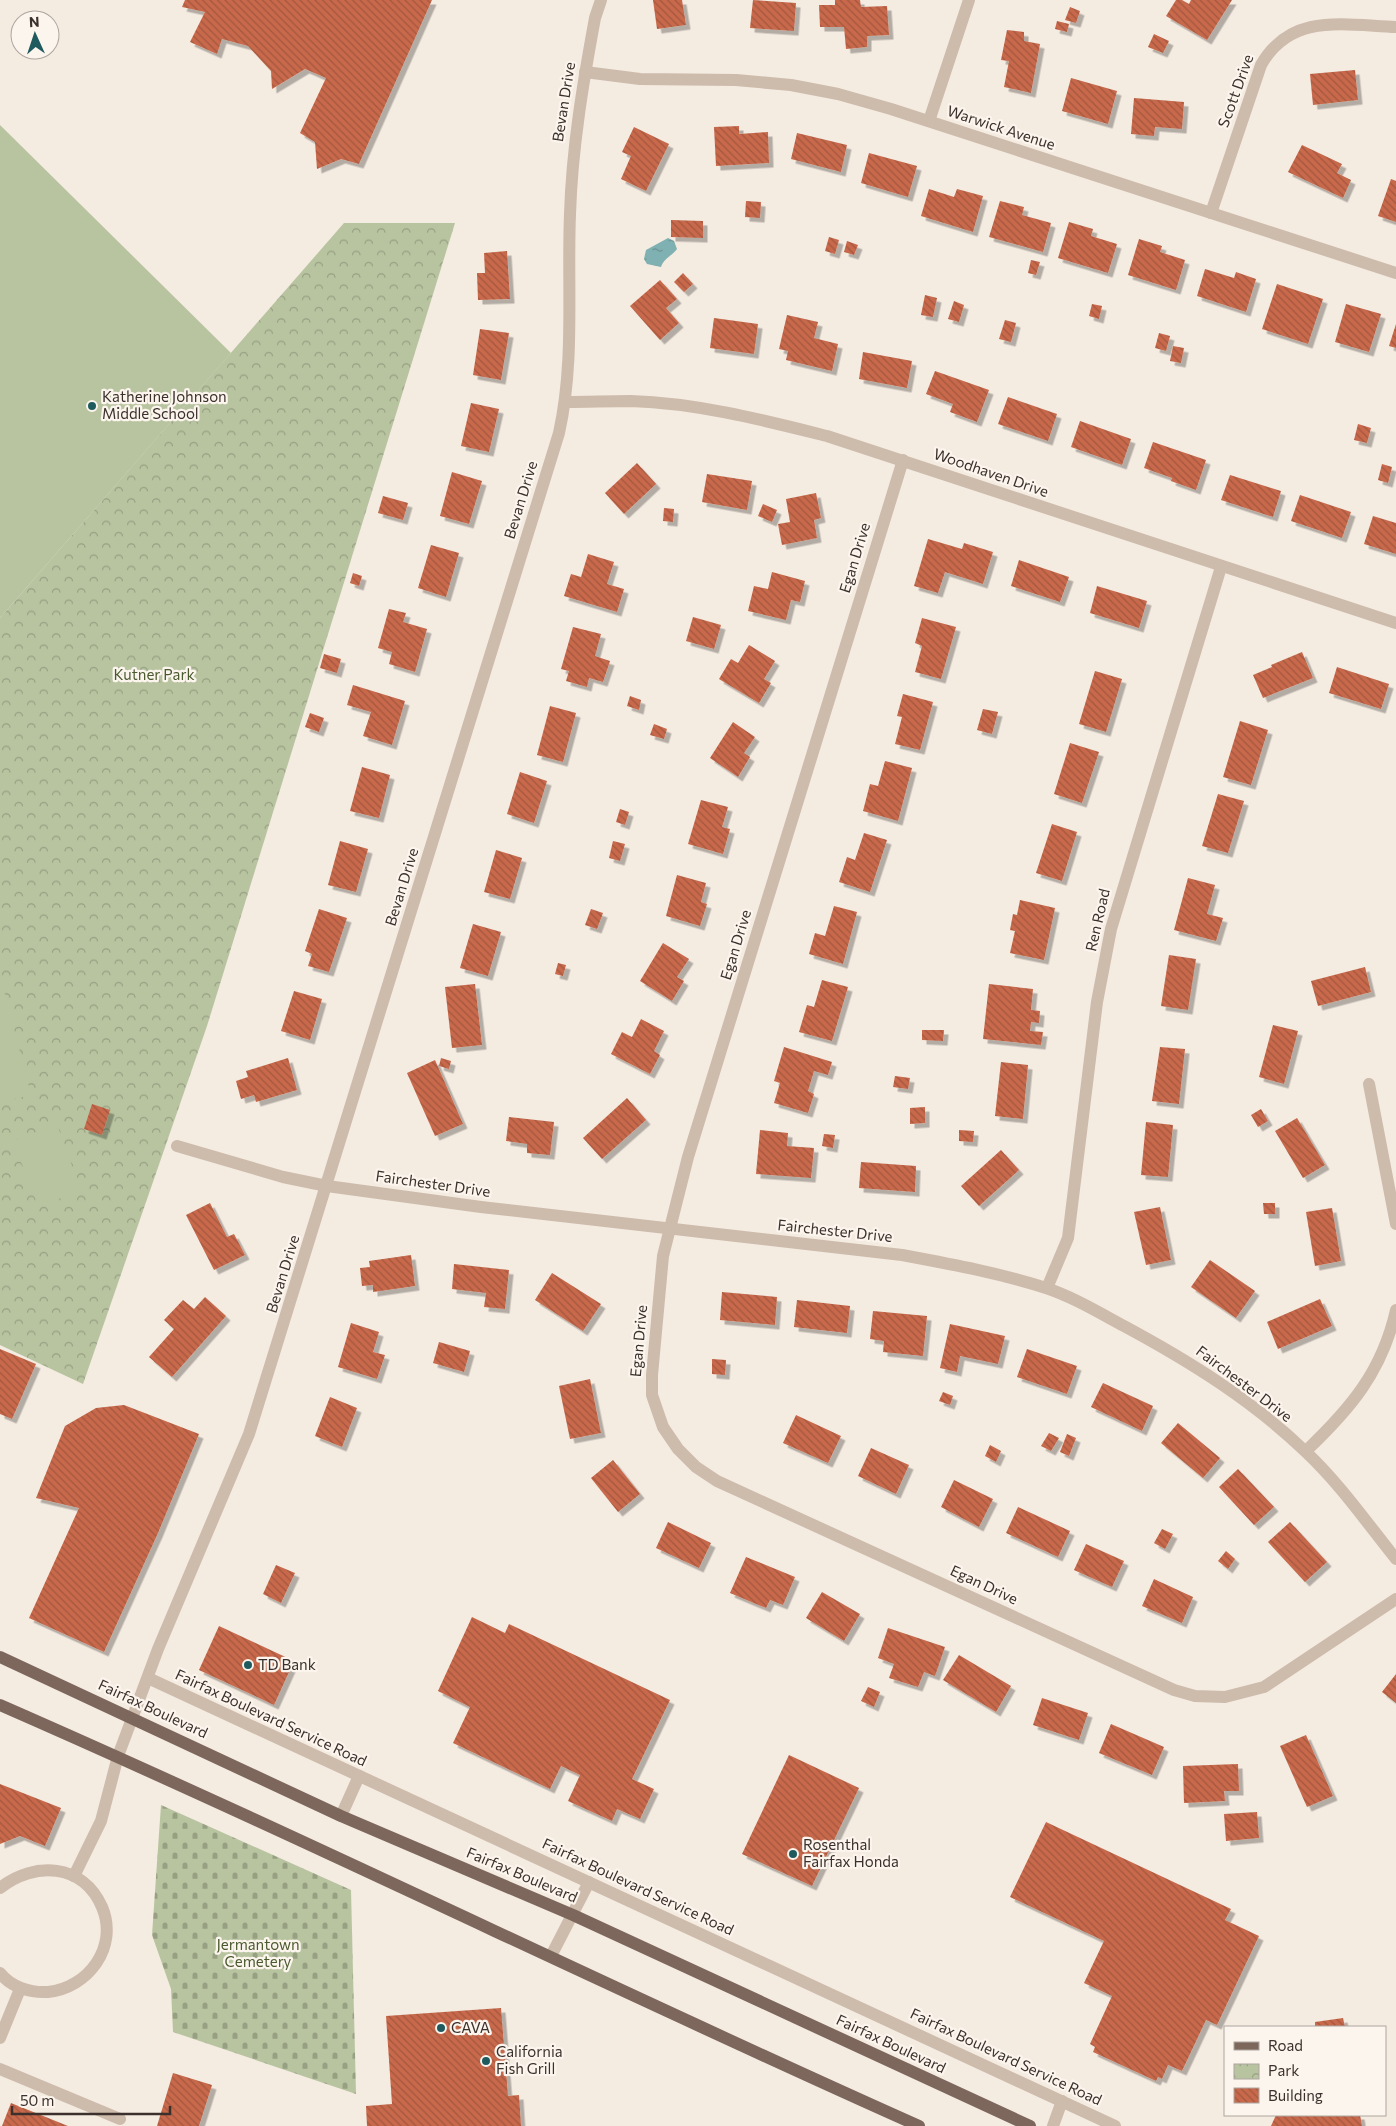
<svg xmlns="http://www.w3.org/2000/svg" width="1396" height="2126" font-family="Commissioner,sans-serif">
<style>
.cemetery{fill:url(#cemetery-stones)}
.park{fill:url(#park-crowns)}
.pitch{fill:#b8c4a0}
.water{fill:url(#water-ripples)}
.building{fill:url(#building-back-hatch);filter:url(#shadow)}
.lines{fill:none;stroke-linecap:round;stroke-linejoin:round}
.minor{stroke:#cdbbac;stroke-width:12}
.major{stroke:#7d675c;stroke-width:12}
.poi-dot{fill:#1f5a5e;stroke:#fbf5ee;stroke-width:2}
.labels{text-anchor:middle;stroke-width:4.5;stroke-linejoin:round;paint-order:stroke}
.street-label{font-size:15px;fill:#3b302b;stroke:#fbf5ee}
.poi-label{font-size:15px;fill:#3b302b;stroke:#fbf5ee;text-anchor:start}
.park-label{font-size:15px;fill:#4a5a2e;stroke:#fbf5ee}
</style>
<defs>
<pattern id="cemetery-stones" width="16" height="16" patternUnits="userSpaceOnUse" patternTransform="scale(1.25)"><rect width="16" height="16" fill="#b8c4a0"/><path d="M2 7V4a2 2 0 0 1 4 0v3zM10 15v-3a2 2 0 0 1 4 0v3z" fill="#97a083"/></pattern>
<pattern id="park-crowns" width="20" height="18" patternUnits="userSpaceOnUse" patternTransform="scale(1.25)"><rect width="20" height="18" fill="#b8c4a0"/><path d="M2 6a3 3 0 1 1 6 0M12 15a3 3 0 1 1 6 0" fill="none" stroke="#97a083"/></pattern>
<pattern id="water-ripples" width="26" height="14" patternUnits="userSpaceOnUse" patternTransform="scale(1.25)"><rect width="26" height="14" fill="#7fb0b2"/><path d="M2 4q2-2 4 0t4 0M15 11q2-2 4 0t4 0" fill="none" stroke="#699091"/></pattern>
<pattern id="building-back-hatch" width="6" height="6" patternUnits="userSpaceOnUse" patternTransform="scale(1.25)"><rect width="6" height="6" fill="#c8694b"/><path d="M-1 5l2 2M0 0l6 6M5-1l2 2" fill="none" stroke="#a4573f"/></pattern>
<filter id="shadow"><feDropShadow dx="4.5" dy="4.5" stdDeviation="0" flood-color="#0004"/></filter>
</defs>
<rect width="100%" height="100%" fill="#f4ebe1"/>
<!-- cemetery -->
<path class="cemetery" d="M161,1805l190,85 5,204 -183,-62 -2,-43 -19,-54z"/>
<!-- park -->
<path class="park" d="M344,223h111l-248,803 -124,358 -83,-39v-727z"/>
<!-- pitch -->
<g class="pitch">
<path d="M0,125l231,228 -231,265z"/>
<path d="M0,975l31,120 -31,7z"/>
<path d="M57,1124l24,67 -43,15 -25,-65z"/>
</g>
<!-- water -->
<path class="water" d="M668,238l6,3 3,8c-5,7 -13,9 -16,18l-14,-3 -3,-5 2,-9z"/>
<!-- building -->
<g class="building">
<path d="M185,0h247l-73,164 -18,-5 -24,10 -2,-27 -15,-9 26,-55 -21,-9 -33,20 -1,-18 -23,-25 -26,-7 -5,15 -27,-12 15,-30 -23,-5z"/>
<path d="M653,0h29l4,25 -29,4z"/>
<path d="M753,0l43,3 -2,28 -44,-3z"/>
<path d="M835,0h25l1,7 26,-1 2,29 -22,1v11l-21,2 -2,-22h-24l-1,-22h16z"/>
<path d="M1176,0h6l7,4 2,-4h41l-25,40 -41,-24z"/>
<path d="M1070,7l10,4 -4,12 -11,-3z"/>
<path d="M1057,21l12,3 -2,8 -12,-3z"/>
<path d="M1007,30l17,2v9l16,3 -9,49 -27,-6 5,-26 -8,-1z"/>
<path d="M1154,34l15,7 -6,12 -15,-6z"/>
<path d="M1355,70l3,30 -45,5 -3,-31z"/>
<path d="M1071,78l46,13 -9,33 -46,-13z"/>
<path d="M1134,98l50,4 -2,27 -27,-2 -1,9 -23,-2z"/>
<path d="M739,126v8l29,-2 1,31 -53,3 -2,-39z"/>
<path d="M634,127l35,17 -23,47 -25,-12 10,-23 -9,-4z"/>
<path d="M797,133l50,12 -6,27 -50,-13z"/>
<path d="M1302,145l40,19 -5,9 14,7 -8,18 -55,-26z"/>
<path d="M869,153l48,13 -9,31 -47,-14z"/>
<path d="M1391,179l5,2v41l-18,-6z"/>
<path d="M929,189l25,8 3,-8 26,7 -10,36 -52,-16z"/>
<path d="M746,201l15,1 -1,16 -15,-1z"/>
<path d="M1000,201l24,6 -2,8 29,8 -8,29 -54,-15z"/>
<path d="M671,220l32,1v17l-32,-1z"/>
<path d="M1069,222l24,7 -2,7 26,8 -9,29 -50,-15z"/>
<path d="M829,237l10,3 -4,14 -10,-3z"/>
<path d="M1139,239l23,7 -2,6 25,8 -9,30 -48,-15z"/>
<path d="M847,241l11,4 -4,10 -10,-3z"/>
<path d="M507,251l3,48 -32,1 -1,-27h8l-1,-20z"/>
<path d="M1031,260l9,2 -4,13 -8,-2z"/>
<path d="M1205,269l29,9 2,-6 20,7 -10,33 -49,-16z"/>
<path d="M683,273l10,11 -9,8 -10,-10z"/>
<path d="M660,280l17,19 -11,9 13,15 -19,17 -30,-34z"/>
<path d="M1277,284l46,15 -15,45 -46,-15z"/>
<path d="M925,295l12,3 -4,19 -12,-2z"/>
<path d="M954,301l10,4 -5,17 -11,-3z"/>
<path d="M1092,304l10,2 -3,13 -10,-3z"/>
<path d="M1346,304l35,10 -12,38 -34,-10z"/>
<path d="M787,315l31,7 -4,16 24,6 -6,27 -46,-11 2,-9 -9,-2z"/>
<path d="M714,318l44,6 -4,30 -44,-6z"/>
<path d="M1005,320l11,3 -5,19 -12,-3z"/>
<path d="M1396,324v24l-7,-2z"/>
<path d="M480,329l29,4 -8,47 -28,-5z"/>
<path d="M1159,333l11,3 -4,15 -11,-3z"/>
<path d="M1173,346l11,2 -3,15 -11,-2z"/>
<path d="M863,352l49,9 -5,27 -48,-9z"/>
<path d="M935,371l54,19 -12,32 -27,-10 3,-8 -27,-10z"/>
<path d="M1008,397l49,17 -9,27 -50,-17z"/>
<path d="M471,403l28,6 -10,43 -28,-6z"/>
<path d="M1080,421l51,18 -9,26 -51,-18z"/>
<path d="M1358,424l13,4 -4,15 -13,-3z"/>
<path d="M1153,442l53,18 -10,30 -25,-9 1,-3 -28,-10z"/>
<path d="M637,463l19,21 -32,30 -19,-21z"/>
<path d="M1382,464l10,3 -4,16 -10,-3z"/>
<path d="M452,472l30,9 -13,43 -29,-8z"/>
<path d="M707,474l45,7 -5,29 -45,-8z"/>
<path d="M1230,475l51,16 -8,26 -52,-17z"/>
<path d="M816,493l5,25 -7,2 3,18 -35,7 -4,-21 12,-2 -4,-23z"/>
<path d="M1300,495l51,17 -9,26 -51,-17z"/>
<path d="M383,496l25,7 -5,17 -25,-7z"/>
<path d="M763,504l14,6 -5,12 -14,-6z"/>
<path d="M664,508l10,1 -1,13 -10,-1z"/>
<path d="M1373,516l23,7v31l-32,-10z"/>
<path d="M928,539l34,10 2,-6 29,9 -10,32 -38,-12 -7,21 -24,-7z"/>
<path d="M431,545l28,8 -13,44 -28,-9z"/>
<path d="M588,554l26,8 -7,22 17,5 -7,23 -53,-16 7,-22 10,3z"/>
<path d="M1019,560l50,17 -9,25 -49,-16z"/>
<path d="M772,572l33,9 -5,21 -9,-2 -5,20 -38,-9 6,-25 14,3z"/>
<path d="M353,573l9,3 -3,10 -9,-3z"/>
<path d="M1097,586l50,15 -8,27 -49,-15z"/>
<path d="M389,609l17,4 -3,9 24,7 -12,43 -26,-8 3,-12 -14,-4z"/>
<path d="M693,617l28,8 -7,24 -28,-8z"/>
<path d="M922,618l34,9 -15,52 -26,-7 7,-26 -7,-3z"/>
<path d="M573,627l28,7 -6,22 15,5 -7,21 -14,-4 -2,9 -21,-6 3,-10 -8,-2z"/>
<path d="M749,645l26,16 -11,18 7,4 -12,20 -40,-24 12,-20 7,4z"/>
<path d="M1302,652l11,26 -50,20 -10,-23 19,-8 -1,-2z"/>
<path d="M324,654l17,5 -4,14 -17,-5z"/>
<path d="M1337,667l52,17 -8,25 -52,-16z"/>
<path d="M1095,671l27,8 -16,53 -27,-8z"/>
<path d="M353,685l52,16 -13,44 -29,-9 8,-24 -24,-7z"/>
<path d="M903,694l30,8 -13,48 -25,-6 7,-27 -5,-1z"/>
<path d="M630,696l11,4 -2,10 -12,-4z"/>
<path d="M550,706l26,7 -13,49 -26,-7z"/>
<path d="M983,709l15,3 -6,22 -15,-4z"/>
<path d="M310,713l14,5 -5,14 -14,-5z"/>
<path d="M1240,721l28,9 -17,55 -28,-8z"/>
<path d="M733,722l22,15 -11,16 6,4 -12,20 -28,-19z"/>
<path d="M654,724l13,5 -3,10 -14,-4z"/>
<path d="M1070,743l29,9 -17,51 -28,-9z"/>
<path d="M885,761l27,7 -14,53 -35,-10 7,-27 8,2z"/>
<path d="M362,767l28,8 -11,43 -29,-7z"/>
<path d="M520,772l27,9 -13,42 -27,-9z"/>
<path d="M1218,794l26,7 -16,52 -26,-7z"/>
<path d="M701,800l27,7 -6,20 8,2 -7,25 -35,-10z"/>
<path d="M620,809l9,3 -4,13 -9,-3z"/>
<path d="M1052,824l25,8 -15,49 -26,-8z"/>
<path d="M864,833l23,7 -17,52 -31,-10 8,-25 8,3z"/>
<path d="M340,841l28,8 -12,43 -28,-7z"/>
<path d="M613,841l12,3 -5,17 -11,-3z"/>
<path d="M496,850l26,8 -12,41 -26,-7z"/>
<path d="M677,875l29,8 -5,19 6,2 -7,22 -34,-10z"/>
<path d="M1188,878l27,7 -8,29 16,4 -7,23 -42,-11z"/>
<path d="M1020,900l35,8 -11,52 -34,-7 5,-22 -5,-1 3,-16 4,1z"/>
<path d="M834,906l23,6 -14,52 -34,-10 6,-21 10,3z"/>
<path d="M319,909l28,9 -18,54 -21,-6 4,-12 -7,-3z"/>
<path d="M591,909l12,4 -6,16 -12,-4z"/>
<path d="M473,924l28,8 -13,44 -28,-8z"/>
<path d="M663,943l26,16 -12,18 7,4 -12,20 -32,-20z"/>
<path d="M1169,955l27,4 -8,51 -27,-4z"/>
<path d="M558,963l8,2 -3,11 -8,-2z"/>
<path d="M1365,967l6,25 -53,14 -7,-25z"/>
<path d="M822,980l26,7 -16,54 -33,-9 8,-27 7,2z"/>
<path d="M475,984l7,61 -30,3 -7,-61z"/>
<path d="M989,984l44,5 -2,21 9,1 -1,12 -8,-1 -1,9 13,1 -2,13 -58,-6z"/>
<path d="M294,991l28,8 -12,41 -29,-9z"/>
<path d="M641,1019l23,12 -10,20 6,4 -10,19 -39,-20 11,-22 10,5z"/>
<path d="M1273,1025l25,6 -14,53 -25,-7z"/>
<path d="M922,1030h22l-1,11 -21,-1z"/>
<path d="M784,1047l48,15 -4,13 -14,-4 -6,20 6,3 -6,19 -34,-10 6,-20 -6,-2z"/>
<path d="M1160,1047l25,2 -6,55 -27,-3z"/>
<path d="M288,1058l9,32 -41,12 -2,-7 -13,4 -5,-18 12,-4 -2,-6z"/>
<path d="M441,1058l10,3 -2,8 -10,-3z"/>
<path d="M435,1060l28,64 -28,12 -28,-63z"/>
<path d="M1001,1062l27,3 -5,54 -28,-3z"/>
<path d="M895,1076l15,2 -2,11 -15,-2z"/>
<path d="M627,1098l19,22 -44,39 -19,-21z"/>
<path d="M92,1104l18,6 -8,25 -18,-6z"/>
<path d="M925,1107v16l-15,1v-16z"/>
<path d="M1261,1109l7,12 -10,6 -7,-12z"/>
<path d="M509,1117l45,5 -4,33 -23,-2v-9l-21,-3z"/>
<path d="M1297,1118l28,47 -22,13 -28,-47z"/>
<path d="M1146,1122l27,3 -5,52 -27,-2z"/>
<path d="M760,1130l28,3 -1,13 27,2 -3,30 -55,-4z"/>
<path d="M959,1130l15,1 -1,11 -14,-1z"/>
<path d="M824,1134l11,1 -2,13 -11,-2z"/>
<path d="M1001,1150l18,20 -40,36 -18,-20z"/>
<path d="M861,1162l55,4 -1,26 -56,-4z"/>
<path d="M210,1203l17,34 7,-3 11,21 -31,15 -28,-55z"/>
<path d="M1263,1203h12v11h-11z"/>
<path d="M1160,1207l11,53 -25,5 -12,-53z"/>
<path d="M1332,1208l9,53 -26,5 -9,-54z"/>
<path d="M411,1255l4,31 -42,6v-7l-11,1 -2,-18 10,-1 -1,-6z"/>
<path d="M1210,1260l45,31 -19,27 -45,-31z"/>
<path d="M454,1264l55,6 -4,39 -21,-2 2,-14 -34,-4z"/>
<path d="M552,1273l49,31 -18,27 -48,-31z"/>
<path d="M722,1292l55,5 -2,28 -55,-5z"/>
<path d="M205,1297l21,19 -54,61 -23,-20 25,-28 -10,-9 19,-20 11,9z"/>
<path d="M1320,1299l12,27 -54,23 -11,-27z"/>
<path d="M797,1300l53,6 -3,27 -53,-6z"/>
<path d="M873,1311l54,5 -4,40 -40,-4 1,-11 -14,-2z"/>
<path d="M351,1323l28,9 -6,20 12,3 -8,24 -39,-12z"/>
<path d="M950,1324l55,12 -7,28 -38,-8 -3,16 -17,-4z"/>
<path d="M439,1342l31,9 -6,21 -31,-9z"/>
<path d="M0,1349l36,15 -24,55 -12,-5z"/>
<path d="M1027,1349l50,17 -10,28 -50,-17z"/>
<path d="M712,1359l14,1 -1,15 -13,-1z"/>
<path d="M590,1379l11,54 -31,6 -11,-53z"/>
<path d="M1103,1383l50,23 -11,25 -51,-24z"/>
<path d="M943,1392l10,4 -3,9 -11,-4z"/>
<path d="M330,1397l27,11 -15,39 -27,-11z"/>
<path d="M124,1405l75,29 -41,99 -54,119 -75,-34 50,-110 -43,-10 29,-72 31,-18z"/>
<path d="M796,1415l45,21 -13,27 -45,-20z"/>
<path d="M1178,1423l42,35 -17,20 -42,-35z"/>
<path d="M1049,1433l10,5 -8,13 -10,-5z"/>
<path d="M1067,1434l9,4 -7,18 -9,-4z"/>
<path d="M990,1445l11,6 -5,11 -11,-6z"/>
<path d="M871,1448l38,17 -13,29 -38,-18z"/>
<path d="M613,1460l27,34 -22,18 -27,-34z"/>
<path d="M1238,1469l36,38 -20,18 -35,-38z"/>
<path d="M954,1480l39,19 -14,28 -38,-20z"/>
<path d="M1018,1507l52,24 -12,26 -52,-24z"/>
<path d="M668,1522l43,21 -12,25 -43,-20z"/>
<path d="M1290,1522l37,40 -22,20 -37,-40z"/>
<path d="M1162,1529l11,5 -8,15 -11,-6z"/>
<path d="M1086,1544l38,17 -12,26 -38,-17z"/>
<path d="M1226,1551l9,8 -7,10 -10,-8z"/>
<path d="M746,1557l49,20 -12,28 -13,-5 -4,8 -36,-15z"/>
<path d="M276,1565l19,8 -14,30 -18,-9z"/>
<path d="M1154,1579l39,18 -11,26 -40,-17z"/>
<path d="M822,1592l38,22 -16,27 -38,-23z"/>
<path d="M472,1617l33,16 4,-9 161,76 -38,79 22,10 -14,30 -23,-10 -5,12 -44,-20 12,-26 -19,-9 -11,23 -97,-46 17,-36 -32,-16z"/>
<path d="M219,1626l75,35 -20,44 -75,-35z"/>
<path d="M888,1628l57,19 -10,29 -11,-4 -6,15 -29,-9 5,-14 -16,-6z"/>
<path d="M959,1655l52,31 -15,26 -53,-32z"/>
<path d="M1396,1674v29l-14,-11z"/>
<path d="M868,1687l12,5 -6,15 -13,-6z"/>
<path d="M1042,1698l46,15 -9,27 -46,-15z"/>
<path d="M1111,1724l53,23 -12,28 -53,-22z"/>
<path d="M1306,1735l27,61 -26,11 -27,-61z"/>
<path d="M789,1755l70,33 -47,98 -70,-32z"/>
<path d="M1238,1764l1,27h-15l1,10 -41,2 -1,-37z"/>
<path d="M0,1784l61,24 -16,38 -25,-10 -20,8z"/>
<path d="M1257,1812l2,26 -33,3 -2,-27z"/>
<path d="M1046,1822l185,87 -6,11 34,16 -42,89 -11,-5 -24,51 -14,-6 -6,14 -4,-2 -2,4 -63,-29 2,-5 -5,-3 22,-48 -28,-13 20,-42 -94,-44z"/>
<path d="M501,2008l7,88 11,-1 2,31h-154l-1,-20 26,-2 -6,-88z"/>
<path d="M1343,2018l2,9h-30v-5z"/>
<path d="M173,2073l39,12 -13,41h-42z"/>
<path d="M11,2103l57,23h-66z"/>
<path d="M1276,2115h84l2,11h-91z"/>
</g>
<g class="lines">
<!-- minor -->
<g class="minor">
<path d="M585,72l55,7 96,1 55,5 47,9 53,15 505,164"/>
<path d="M929,121l40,-121"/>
<path d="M1211,213l50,-148c30,-53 84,-40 135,-38"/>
<path d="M566,402c21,0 43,-1 65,-1 66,2 132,19 196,35l569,187"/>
<path d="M903,460l-215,697 -25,99 -11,119v20l11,32 15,22 18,18 21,14 457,209 21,6 30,1 39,-10 132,-88"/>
<path d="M1369,1084l27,140"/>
<path d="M177,1146l106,31 44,9 154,21 421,48c48,9 97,18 144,33 27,9 52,24 78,38 65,35 128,74 182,126 34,32 61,71 90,107"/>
<path d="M1047,1288l21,-50 29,-236 14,-73 110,-362"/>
<path d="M1306,1451c44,-42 76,-79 90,-141"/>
<path d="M148,1678l967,448"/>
<path d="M341,1816l18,-40"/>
<path d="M74,1876l27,-55 17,-65 40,-107 91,-215 310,-1001c16,-72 8,-146 11,-219 2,-66 13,-131 25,-196l6,-18"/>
<path d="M0,1888c34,-27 83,-25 102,19 17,40 -14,81 -54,85 -18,1 -37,-5 -48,-19"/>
<path d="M551,1956l38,-74"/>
<path d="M0,2038l20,-49"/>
<path d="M0,2069l120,50"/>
<path d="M1053,2126l9,-25"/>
</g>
<!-- major -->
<g class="major">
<path d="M0,1657l341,159 232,99 457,211"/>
<path d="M0,1705c309,135 611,284 919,421"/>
</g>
</g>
<!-- markers -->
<g class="poi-dot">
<circle cx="92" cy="406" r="5"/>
<circle cx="248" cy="1665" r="5"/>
<circle cx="793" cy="1854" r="5"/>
<circle cx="441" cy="2028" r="5"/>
<circle cx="486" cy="2061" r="5"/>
</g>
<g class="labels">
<!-- street labels -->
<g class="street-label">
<text transform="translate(1236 91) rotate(-70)" y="5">Scott Drive</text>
<text transform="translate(564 102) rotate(-81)" y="5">Bevan Drive</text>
<text transform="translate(1001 128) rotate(18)" y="5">Warwick Avenue</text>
<text transform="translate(991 473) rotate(19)" y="5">Woodhaven Drive</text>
<text transform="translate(521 500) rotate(-73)" y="5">Bevan Drive</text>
<text transform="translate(855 558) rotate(-73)" y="5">Egan Drive</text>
<text transform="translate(402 887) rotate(-73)" y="5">Bevan Drive</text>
<text transform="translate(1098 920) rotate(-77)" y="5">Ren Road</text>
<text transform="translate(736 945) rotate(-73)" y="5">Egan Drive</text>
<text transform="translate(433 1184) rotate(8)" y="5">Fairchester Drive</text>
<text transform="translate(835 1231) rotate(6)" y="5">Fairchester Drive</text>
<text transform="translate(283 1274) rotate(-73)" y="5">Bevan Drive</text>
<text transform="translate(639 1341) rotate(-85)" y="5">Egan Drive</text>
<text transform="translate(1244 1384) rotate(37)" y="5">Fairchester Drive</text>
<text transform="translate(984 1585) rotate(25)" y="5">Egan Drive</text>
<text transform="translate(153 1709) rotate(25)" y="5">Fairfax Boulevard</text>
<text transform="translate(271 1718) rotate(25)" y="5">Fairfax Boulevard Service Road</text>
<text transform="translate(522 1875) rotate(23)" y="5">Fairfax Boulevard</text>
<text transform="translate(638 1887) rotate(25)" y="5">Fairfax Boulevard Service Road</text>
<text transform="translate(891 2044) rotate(25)" y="5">Fairfax Boulevard</text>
<text transform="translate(1006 2057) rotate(25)" y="5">Fairfax Boulevard Service Road</text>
</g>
<!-- poi labels -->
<g class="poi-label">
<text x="102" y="402">Katherine Johnson<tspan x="102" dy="17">Middle School</tspan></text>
<text x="258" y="1670">TD Bank</text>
<text x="803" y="1850">Rosenthal<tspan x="803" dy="17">Fairfax Honda</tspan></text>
<text x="451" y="2033">CAVA</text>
<text x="496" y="2057">California<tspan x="496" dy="17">Fish Grill</tspan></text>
</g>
<!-- park labels -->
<g class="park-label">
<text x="154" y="680">Kutner Park</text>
<text x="258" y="1950">Jermantown<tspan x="258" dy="17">Cemetery</tspan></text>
</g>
</g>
<!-- legend -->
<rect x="1224" y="2026" width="162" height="90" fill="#fbf5ee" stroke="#aea6a0"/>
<rect x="1234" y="2042" width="25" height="8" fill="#7d675c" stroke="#aea6a0"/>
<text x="1268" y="2051" font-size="15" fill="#3b302b">Road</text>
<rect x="1234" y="2064" width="25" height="15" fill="url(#park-crowns)" stroke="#aea6a0"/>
<text x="1268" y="2076" font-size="15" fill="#3b302b">Park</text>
<rect x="1234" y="2088" width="25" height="15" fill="url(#building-back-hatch)" stroke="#aea6a0"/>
<text x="1268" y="2101" font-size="15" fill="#3b302b">Building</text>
<!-- north arrow -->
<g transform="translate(35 35) rotate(357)"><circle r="24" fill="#fbf5ee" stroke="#aea6a0"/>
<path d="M0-4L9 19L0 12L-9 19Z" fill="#1f5a5e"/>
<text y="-8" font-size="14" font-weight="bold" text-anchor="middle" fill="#3b302b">N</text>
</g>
<!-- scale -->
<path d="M12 2106v8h158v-8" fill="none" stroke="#3b302b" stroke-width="2.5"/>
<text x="20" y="2106" font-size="15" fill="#3b302b" stroke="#fbf5ee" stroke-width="4" paint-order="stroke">50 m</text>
</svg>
